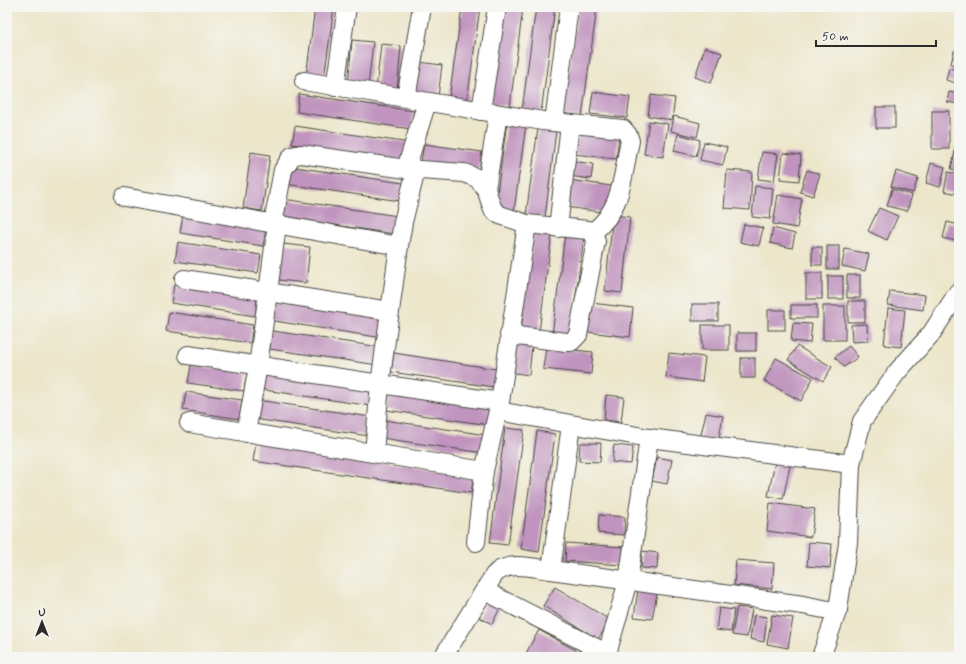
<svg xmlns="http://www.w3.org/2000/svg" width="966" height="664" font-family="Mynerve,sans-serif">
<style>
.building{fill:#c094be}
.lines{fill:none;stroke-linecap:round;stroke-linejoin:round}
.minor-casing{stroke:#484743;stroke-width:20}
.minor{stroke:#fff;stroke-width:18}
</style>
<rect width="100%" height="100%" fill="#f6f6f2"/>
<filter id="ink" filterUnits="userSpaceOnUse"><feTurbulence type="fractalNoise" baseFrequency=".025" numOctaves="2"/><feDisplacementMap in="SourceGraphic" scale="8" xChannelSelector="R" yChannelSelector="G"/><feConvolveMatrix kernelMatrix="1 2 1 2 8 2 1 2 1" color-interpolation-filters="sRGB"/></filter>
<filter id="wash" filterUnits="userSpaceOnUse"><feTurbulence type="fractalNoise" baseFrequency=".012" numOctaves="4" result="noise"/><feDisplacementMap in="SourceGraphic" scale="16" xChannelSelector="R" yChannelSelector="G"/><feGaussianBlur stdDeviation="0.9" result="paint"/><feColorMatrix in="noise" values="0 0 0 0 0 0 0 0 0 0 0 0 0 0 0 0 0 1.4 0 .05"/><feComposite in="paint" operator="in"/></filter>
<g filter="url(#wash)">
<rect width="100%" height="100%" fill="#ece6ca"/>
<g id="blocks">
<!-- building -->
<g class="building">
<path d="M315,7h19l-10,72 -18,-2z"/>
<path d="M462,7h18l-13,95 -18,-3z"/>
<path d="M504,7h19l-13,99 -19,-2z"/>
<path d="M536,7h19l-14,106 -19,-3z"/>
<path d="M578,7h19l-15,110 -19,-2z"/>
<path d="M352,40l21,2 -5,45 -20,-2z"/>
<path d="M381,44l20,2 -4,45 -21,-2z"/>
<path d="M705,47l17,6 -11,30 -16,-6z"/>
<path d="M954,51l5,1v13l-8,-1z"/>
<path d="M418,62l24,3 -4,32 -24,-3z"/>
<path d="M949,68l10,2v14l-13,-4z"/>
<path d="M593,92l37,5 -3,21 -37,-4z"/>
<path d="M949,92l10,2v10l-12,-2z"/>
<path d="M299,94l115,17 -3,18 -114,-17z"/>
<path d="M651,95l24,3 -3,22 -24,-4z"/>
<rect x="876" y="107" width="19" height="21"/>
<rect x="932" y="111" width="17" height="38"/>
<path d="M674,116l26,7 -3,14 -26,-6z"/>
<path d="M649,121l19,3 -5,33 -19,-3z"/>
<path d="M507,122l19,2 -12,87 -19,-3z"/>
<path d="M295,126l115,17 -3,18 -115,-17z"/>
<path d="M538,128l18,3 -11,86 -19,-2z"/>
<path d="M576,131l43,6 -3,22 -42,-5z"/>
<path d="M678,134l22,6 -4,16 -22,-5z"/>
<path d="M704,142l23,5 -4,18 -23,-5z"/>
<path d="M424,144l58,8 -3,19 -58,-9z"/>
<path d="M956,147l3,1v23l-8,-2z"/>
<path d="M251,152l19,3 -8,56 -19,-3z"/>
<path d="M762,152l16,2 -4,27 -16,-2z"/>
<path d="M783,153l18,2 -2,26 -19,-2z"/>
<path d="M571,161l22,3 -2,15 -22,-3z"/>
<path d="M931,163l14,4 -5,20 -14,-4z"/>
<path d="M288,166l115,17 -3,18 -115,-17z"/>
<path d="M727,170l25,2 -2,38 -26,-2z"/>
<path d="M807,170l13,4 -7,22 -13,-4z"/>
<path d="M896,171l22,7 -5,15 -22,-6z"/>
<path d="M948,172l11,2 -1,20 -14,-3z"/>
<path d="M569,180l42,6 -3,27 -42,-6z"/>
<path d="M755,186l18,2 -3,31 -18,-2z"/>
<path d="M892,189l20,6 -5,16 -20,-5z"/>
<path d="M778,195l24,4 -5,29 -24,-4z"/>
<path d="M283,199l115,17 -3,18 -115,-17z"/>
<path d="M879,208l19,8 -11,24 -19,-9z"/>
<path d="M183,215l83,12 -3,19 -83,-13z"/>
<path d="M613,215l17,2 -8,76 -17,-2z"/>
<path d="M947,222l12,3v17l-16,-4z"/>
<path d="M744,224l19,4 -4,18 -19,-4z"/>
<path d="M773,228l22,6 -3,14 -22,-5z"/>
<path d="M534,230l18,3 -13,99 -18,-3z"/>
<path d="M565,234l19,3 -14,101 -18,-3z"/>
<path d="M178,242l83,13 -3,18 -83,-12z"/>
<path d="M283,244l27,3 -4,36 -27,-3z"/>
<rect x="827" y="246" width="12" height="23"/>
<rect x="812" y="247" width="10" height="18"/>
<path d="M845,249l24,5 -4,17 -23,-5z"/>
<rect x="806" y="273" width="16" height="26"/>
<rect x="847" y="275" width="13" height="23"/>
<rect x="828" y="276" width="15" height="23"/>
<path d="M174,285l83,13 -2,18 -84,-13z"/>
<path d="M890,291l35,4 -2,15 -35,-5z"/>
<rect x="848" y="301" width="17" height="21"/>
<path d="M271,302l114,17 -2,19 -115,-18z"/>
<path d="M591,303l42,5 -3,29 -42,-5z"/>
<rect x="692" y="304" width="26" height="17"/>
<rect x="791" y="305" width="26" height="13"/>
<rect x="823" y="306" width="22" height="34"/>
<path d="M888,308l17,2 -4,37 -17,-2z"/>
<rect x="768" y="310" width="17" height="20"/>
<path d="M169,312l84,13 -3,18 -84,-12z"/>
<path d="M793,323l19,1 -2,19 -19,-2z"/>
<path d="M867,324l1,17 -16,1 -1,-17z"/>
<rect x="702" y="325" width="27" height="25"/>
<path d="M266,330l114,17 -2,18 -115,-17z"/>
<rect x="737" y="333" width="19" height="18"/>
<path d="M513,343l19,2 -3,30 -20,-3z"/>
<path d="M797,346l35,21 -9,14 -35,-21z"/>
<path d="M849,346l9,11 -14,10 -9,-10z"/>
<path d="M546,347l47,5 -2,22 -48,-5z"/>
<path d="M394,353l102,16 -2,18 -103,-15z"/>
<path d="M669,353l36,4 -3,25 -36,-5z"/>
<rect x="741" y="358" width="14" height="20"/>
<path d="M776,358l37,20 -12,23 -37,-20z"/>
<path d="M191,365l56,8 -3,18 -56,-8z"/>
<path d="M261,371l114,17 -3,18 -114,-17z"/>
<path d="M389,391l102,15 -2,19 -103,-15z"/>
<path d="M186,392l56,8 -3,19 -56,-9z"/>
<path d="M606,395l18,2 -3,25 -17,-2z"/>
<path d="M257,400l114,17 -2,19 -115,-17z"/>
<path d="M706,413l17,3 -5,27 -18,-4z"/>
<path d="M384,420l103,15 -3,18 -103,-15z"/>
<path d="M505,428l19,2 -16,115 -18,-2z"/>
<path d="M537,431l18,3 -16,118 -18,-3z"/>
<path d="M256,443l218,32 -3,18 -218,-32z"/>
<path d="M580,443h21l-1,19 -21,-1z"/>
<path d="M614,445l19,2 -2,17 -19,-2z"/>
<path d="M657,457l15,3 -5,24 -15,-3z"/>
<path d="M775,462l15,3 -7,34 -15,-3z"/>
<path d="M770,503l45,6 -4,28 -44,-6z"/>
<path d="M599,515l26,2 -1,18 -26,-2z"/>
<path d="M809,542l23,2 -2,24 -23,-2z"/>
<path d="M566,543l58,4 -1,18 -58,-4z"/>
<path d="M642,551l16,2 -1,16 -16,-1z"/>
<path d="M736,560l38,3 -2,26 -38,-4z"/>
<path d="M555,587l55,33 -12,19 -55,-33z"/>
<path d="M638,590l19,3 -5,26 -18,-2z"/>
<path d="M488,599l13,7 -9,18 -13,-7z"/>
<path d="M737,607l15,2 -5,28 -15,-2z"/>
<path d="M719,608l15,2 -3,22 -15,-2z"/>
<path d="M754,615l13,2 -3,25 -14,-3z"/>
<path d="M772,615l21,3 -5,30 -21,-4z"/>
<path d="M539,630l38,21 -4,6h-40l-7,-4z"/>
</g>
</g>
</g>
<g filter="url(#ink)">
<use href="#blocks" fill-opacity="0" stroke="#484743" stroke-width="1"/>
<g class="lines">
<defs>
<g id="minor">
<path d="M304,81l239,40 80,8 5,6 2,6c-8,35 -7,68 -37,91"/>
<path d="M335,87l12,-80"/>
<path d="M406,98l16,-91"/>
<path d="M481,111l16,-104"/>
<path d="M554,122l15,-115"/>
<path d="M406,169l21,-67"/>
<path d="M486,189l12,-75"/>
<path d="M124,197l275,49 4,-24 13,-52"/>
<path d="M558,228l12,-104"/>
<path d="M184,279l206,32"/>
<path d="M509,335l57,7h5l7,-7 18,-94 -3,-9 -5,-2 -61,-6"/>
<path d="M188,355l312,47"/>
<path d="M498,411l151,27 202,26"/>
<path d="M189,423l295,48 16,-69 27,-178 -27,-9 -7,-5 -7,-21 -9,-11 -13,-5 -58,-4 -105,-15 -9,2 -9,14 -10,54"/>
<path d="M246,433l12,-67 19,-141"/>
<path d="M374,453l6,-69 19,-138"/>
<path d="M476,542l8,-71"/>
<path d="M551,570l20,-145"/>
<path d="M485,591l123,63"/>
<path d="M443,657l51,-82c12,-15 39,-7 57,-5l252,35 31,6 4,-2"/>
<path d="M606,657l22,-76 21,-143"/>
<path d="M821,657l17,-48 10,-66 3,-79 11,-43 35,-49 34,-38 28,-43"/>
</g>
</defs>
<!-- minor casing -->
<use href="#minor" class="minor-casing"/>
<!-- minor -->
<use href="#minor" class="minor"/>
</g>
</g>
<!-- margin -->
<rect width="966" height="664" fill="none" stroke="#f6f6f2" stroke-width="24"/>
<!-- north arrow -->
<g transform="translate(42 622)" stroke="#f6f6f2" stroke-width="3" paint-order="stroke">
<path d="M0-3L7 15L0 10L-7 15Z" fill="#2b2b2b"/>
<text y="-6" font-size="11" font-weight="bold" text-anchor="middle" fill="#2b2b2b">U</text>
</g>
<!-- scale -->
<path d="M816 40v6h120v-6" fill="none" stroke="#2b2b2b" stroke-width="2"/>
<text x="822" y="40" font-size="12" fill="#2b2b2b" stroke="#f6f6f2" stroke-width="3" paint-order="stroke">50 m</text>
</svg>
